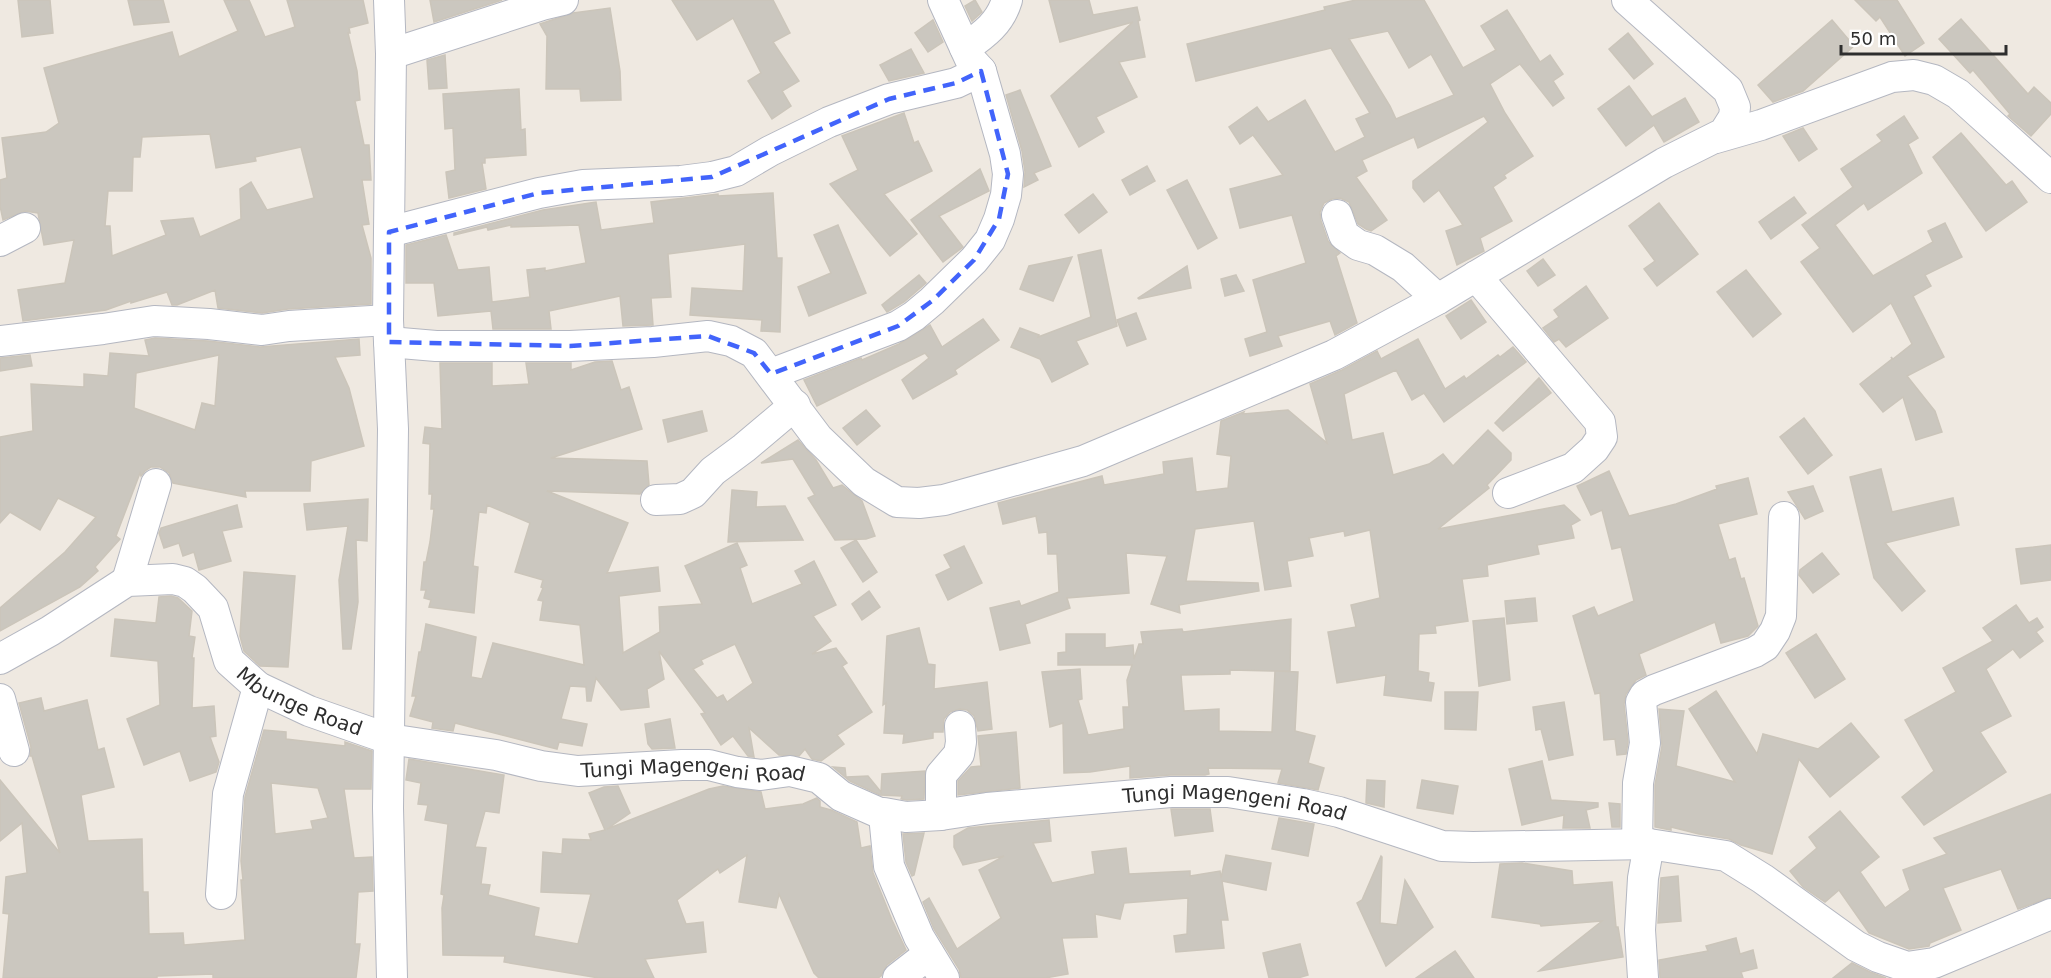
<svg xmlns="http://www.w3.org/2000/svg" width="2051" height="978" font-family="'DejaVu Sans',sans-serif">
<style>
.building{fill:#cbc7bf;stroke:#cbc5ba;stroke-width:1.5;fill-rule:evenodd}
.lines{fill:none;stroke-linecap:round;stroke-linejoin:round}
.minor-casing{stroke:#b4b7c1;stroke-width:32}
.minor{stroke:#fff;stroke-width:30}
.marked{fill:none;stroke:#4264fb;stroke-width:4.5;stroke-dasharray:12 8;stroke-linejoin:round}
.labels{text-anchor:middle;stroke-width:4.5;stroke-linejoin:round;paint-order:stroke}
.street-label{font-size:20px;fill:#2e2e2e;stroke:#fff}
</style>
<rect width="100%" height="100%" fill="#efe9e1"/>
<!-- building -->
<g class="building">
<path d="M18,0h32l3,33 -31,4z"/>
<path d="M128,0h35l6,22 -35,3z"/>
<path d="M224,0h25l16,37 30,-10 -8,-27h76l5,23 -19,5 1,5h-2l9,38 3,29 -5,1 9,44h5l2,35h-9l7,44 -7,1 9,33v46l-83,5 -26,4 -44,-5 -3,-18 -38,15h-5l-5,-13 -36,11v-2l-25,9 -83,11 -5,-31 47,-7 9,-43 -30,5 -6,-32 -13,-2 -22,9 -3,-14v-26l7,-2 -5,-40 44,-6 13,-9 -15,-55 128,-36 7,25 59,-26zM210,134l6,34 40,-7 -1,-4 46,-10 13,51 -47,12 -16,-28 -11,7 1,30 -41,18 -7,-19 -32,3 5,14 -54,21 -2,-30h-5l3,-35h24l1,-34h7l2,-20z"/>
<path d="M430,0h72l-68,22z"/>
<path d="M672,0h101l17,33 -17,9 26,39 -17,10 9,15 -19,13 -24,-38 13,-8 -28,-55 -36,22z"/>
<path d="M975,0l7,12 -10,9 -7,-15z"/>
<path d="M1049,0h40l4,15 44,-8 3,13 -2,1 7,36 -26,5 18,35 -41,20 8,15 -25,15 -28,-51 82,-74 -73,20z"/>
<path d="M1356,0h68l39,68 33,-18 -15,-24 26,-16 33,52 10,-7 13,19 -10,7 11,17 -11,8 -33,-42 -30,20 15,29 28,43 -29,19 2,3 -13,9 19,34 -32,17 4,13 -27,14 -11,-34 17,-6 -24,-35 -15,12 -11,-14v-7l75,-59 -4,-6 -66,32 -4,-11 -52,23 5,11 -11,6 31,43 -16,11 -5,-2 -8,-5 -9,-22 -9,-4 -8,1 -8,4 -4,9 1,9 7,20 12,12 -4,3 21,67 -22,12 -5,-14 -52,15 4,10 -32,10 -5,-17 22,-7 -14,-52 53,-17 -14,-48 -52,13 -10,-39 53,-14 -30,-40 -13,9 -11,-17 28,-20 11,15 37,-22 30,52 30,-15 -9,-18 14,-6 -39,-65 -135,33 -9,-37 138,-34 -1,-3zM1388,31l21,37 22,-14 23,41 -58,24 -6,-13 -41,-67z"/>
<path d="M1855,0h42l27,43 -19,13 -25,-39 -4,4z"/>
<path d="M610,8l10,63 1,29 -40,1 -1,-12h-34l1,-53 -7,-12 33,-11z"/>
<path d="M1961,19l67,75 6,-7 17,16v11l-20,22 -23,-20 2,-2 -37,-44 -3,3 -31,-34z"/>
<path d="M933,20l10,22 -15,10 -13,-19z"/>
<path d="M1832,20l22,26 -51,45 -30,11 -15,-17z"/>
<path d="M1628,33l25,31 -19,15 -25,-30z"/>
<path d="M911,49l13,24 -35,8 -9,-16z"/>
<path d="M445,55l2,33 -18,1 -2,-29z"/>
<path d="M1629,86l23,31 33,-19 14,24 -35,20 -10,-17 -28,21 -28,-37z"/>
<path d="M519,89l2,41 4,-1 1,26 -41,3v5h-3l4,26 -37,9 -3,-26 9,-2 -2,-42 -8,1 -2,-35z"/>
<path d="M1020,90l31,76 -17,7 4,7 -14,7 1,-15 -3,-21 -16,-56z"/>
<path d="M904,113l10,30 4,-2 14,30 -48,23 33,40 -27,22 -60,-72 28,-14 -16,-34z"/>
<path d="M1904,116l14,22 -10,6 14,29 -54,37 -4,-7 -29,22 38,51 60,-34 -5,-11 17,-8 17,34 -37,18 6,11 -18,10 31,61 -37,19 28,35 7,21 -26,8 -13,-43 -20,15 -23,-28 32,-25 -1,-2 2,2 19,-15 -21,-41 -38,29 -52,-70 19,-14 -18,-23 51,-38 -12,-18 41,-28 -5,-6z"/>
<path d="M1803,128l14,21 -18,12 -16,-25z"/>
<path d="M1961,133l45,52 6,-4 15,21 -41,29 -53,-74z"/>
<path d="M1147,166l8,15 -25,14 -8,-15z"/>
<path d="M980,169l9,22 -50,25 24,31 -20,15 -32,-42z"/>
<path d="M1187,180l30,58 -19,11 -31,-59z"/>
<path d="M773,193l4,65h5l-2,74 -19,-1 1,-11 -72,-5 2,-27 51,3 2,-47 -77,10 3,43 -20,1 2,27 -30,1 -3,-30 -71,15 2,18h-58l-2,-18 -53,5 -4,-33h-28v-38l40,-10 12,35 31,-3 3,35 38,-5 -3,-27 18,-2v3l41,-8 -7,-38 -68,2v-2l-23,5 -1,-3 -33,8v-2l89,-23 53,-8 5,28 53,-7 -3,-21 67,-8v2z"/>
<path d="M1093,194l14,18 -28,21 -14,-18z"/>
<path d="M1794,197l12,16 -35,26 -12,-17z"/>
<path d="M1659,203l39,51 -41,32 -13,-17 11,-8 -26,-35z"/>
<path d="M838,225l28,68 -57,23 -11,-29 33,-14 -17,-38z"/>
<path d="M1101,250l16,76 -41,15 12,23 -36,18 -12,-23 -29,-12 9,-19 19,7 -1,2 53,-20 -13,-62z"/>
<path d="M1072,257l-19,44 -33,-12 9,-23z"/>
<path d="M1543,259l12,16 -17,11 -11,-15z"/>
<path d="M1187,266l4,22 -52,11 -1,-1z"/>
<path d="M1746,270l35,44 -28,23 -36,-45z"/>
<path d="M919,275l7,8 -22,19 -17,10 -5,-7z"/>
<path d="M1236,275l8,16 -19,5 -4,-17z"/>
<path d="M1586,286l22,32 -42,29 -7,-8 -5,3 -11,-14 16,-11 -5,-7z"/>
<path d="M1471,300l15,22 -25,17 -15,-23z"/>
<path d="M1136,313l10,26 -19,7 -10,-26z"/>
<path d="M983,319l16,21 -44,30 2,4 -44,25 -11,-19 27,-22 -4,-5 -108,53 -13,-26 57,-22 1,2 37,-16 31,-19 12,22z"/>
<path d="M155,338l53,3 52,6 99,-8 1,16 -25,2 14,31 15,58 -53,15 -1,30h-65l1,6 -73,-14 -4,-10 -9,-6h-9l-6,4 -4,5 -1,-3 -24,63 4,3 -25,28 3,4 -18,16 -80,44v-23l65,-56 31,-35 -38,-19 -18,32 -30,-18 -10,11v-86l33,-6 -2,-47 53,3v-13l24,2 2,-23 39,3 -4,-16zM219,355l-4,51 -13,-3 -7,27 -61,-22 2,-35z"/>
<path d="M1418,339l27,50 19,-13 2,3 32,-24 2,2 13,-10 13,15 -82,60 -20,-29 -12,7 -16,-30 -52,24 8,46 31,-7 10,42 36,-11 14,-10 10,12 35,-36 23,23v7l-24,25 2,3 -51,41 126,-24 16,15 -9,5 3,13 -37,7 2,9 -52,11 1,11 -26,3 6,42 -33,5 1,7 -17,1 -1,37 11,2 -1,9 6,1 -3,18 -47,-6 2,-20 -49,8 -9,-51 28,-5 -5,-22 29,-7 -10,-68 -25,6 -1,-5 -35,7 4,18 -26,5 4,25 -26,4 -11,-69 -59,8 -9,52 72,2 1,8 -80,14 1,8 -29,-9 16,-48 -41,-3 3,40 -62,5 3,10 -45,16 5,19 -30,7 -10,-42 29,-7 2,5 38,-14 -2,-38h-9l-1,-22 -8,1 -3,-17 -33,8 -5,-21 104,-27 2,9 60,-11 -1,-12 29,-4 4,34 32,-4 3,-32 -14,-2 4,-33 23,-9 -1,2 45,-4 39,33 -17,-59 32,-14 35,-19 4,8z"/>
<path d="M30,355l2,11 -32,5v-13z"/>
<path d="M612,361l9,29 8,-3 13,42 -91,29 96,3 2,24 -9,9 -93,-3 81,32 -21,50 51,-6 2,24 -41,5 4,57 37,-21 -1,-25 43,-3 -17,-38 52,-23 10,22 -7,3 12,36 50,-20 -7,-13 19,-10 22,44 -23,11 18,25 -19,13 24,-6 11,15 -5,3 30,46 -35,23 7,9 -23,17 -9,-2 -7,-10 -6,7 -20,-1 -30,-27 5,29 -6,-1 -15,-20 -12,9 -20,-31 4,-1 -46,-62 5,28 -17,10 2,18 -28,3 -25,-32 -5,23h-4l-1,-14 -16,-1 -9,33 26,5 -5,22 -23,-4 -2,7 -102,-26 -2,8 -21,-3 1,-6 -23,-6 6,-20h-4l7,-44h2l5,-28 50,13 -5,40 11,2 11,-36 91,22 -4,-40 -40,-5 3,-19 -5,-1 5,-12 -2,-1 2,-7 -28,-8 15,-49 -43,-18 -1,8 -7,-1 -6,54 5,1 -4,46 -45,-6 2,-7 -7,-2 2,-8h-5l3,-28h2l4,-20 4,-33h-3l1,-15h-3l1,-50 -7,-1 2,-16 17,2 -2,-66h52v23l37,-2 -3,-21h45v7l24,-8zM735,644l18,39 -26,19 -4,-7 -6,3 -24,-29 10,-5 -2,-4z"/>
<path d="M1539,378l12,15 -48,38 -8,-8z"/>
<path d="M866,410l14,16 -23,19 -14,-17z"/>
<path d="M702,411l5,20 -39,11 -5,-22z"/>
<path d="M1804,418l28,37 -24,19 -28,-37z"/>
<path d="M798,440l18,20 17,28 9,-3 20,16 13,35 -9,3 -31,1 -27,-42 7,-3 -22,-36 -32,4z"/>
<path d="M1881,469l11,43 61,-14 6,27 -74,18 40,48 -23,20 -28,-33 -24,-101z"/>
<path d="M1609,471l20,45 47,-12 41,-15 -1,-3 32,-8 9,36 -39,10 11,36 6,-2 6,21 3,-1 14,48 -10,10 -27,7 -6,-21 -76,32 7,21 -10,5 -10,14 -2,10 4,38 -2,12 -9,1 -2,-16 -11,1 -4,-47 -5,1 -22,-78 21,-9 4,9 36,-15 -13,-54 -9,2 -10,-39 -11,5 -14,-29z"/>
<path d="M1813,486l10,25 -18,8 -17,-27z"/>
<path d="M732,490l25,2 -1,15 29,-1 18,34 -75,2z"/>
<path d="M368,499l-1,42 -11,-1 2,62 -7,47h-8l-4,-69 9,-54 -41,4 -3,-26z"/>
<path d="M237,505l5,22 -20,4 9,30 -32,9 -5,-18 -11,4 -4,-13 -15,5 -5,-15 2,-5z"/>
<path d="M856,540l21,32 -14,10 -22,-34z"/>
<path d="M2051,545v35l-30,4 -5,-35z"/>
<path d="M964,546l18,37 -34,17 -12,-25 15,-7 -7,-13z"/>
<path d="M1822,553l17,21 -26,19 -14,-18 1,-5z"/>
<path d="M244,572l51,4 -7,91 -28,-1 -16,-15 -4,-15z"/>
<path d="M869,591l11,16 -18,13 -10,-16z"/>
<path d="M171,596l7,2 14,13 -3,25 6,1 -3,21h2l-2,50 22,-2 2,30 -6,1 9,25 -3,10 -26,9 -10,-30 -36,14 -17,-46 33,-14 -2,-44 -47,-5 4,-37 41,4 3,-26z"/>
<path d="M1535,598l2,23 -30,3 -2,-23z"/>
<path d="M2016,605l13,18 8,-5 6,9 -7,5 7,9 -23,17 -7,-9 -27,20 25,47 -31,16 26,40 -82,53 -22,-28 32,-26 -29,-51 51,-28 -13,-24 50,-27 -10,-13z"/>
<path d="M1504,618l6,62 -31,6 -6,-65z"/>
<path d="M1291,619l-1,52h-14l22,1 -3,59 20,5 -7,27 16,5 -6,22 -40,-7 4,-14 -74,-1 1,6 -4,1h-35l-40,3v-12l-40,6 -26,1 -1,-50 -13,4 -8,-55 38,-3 2,30 -4,1 10,35 36,-6 -1,-22h6l-2,-27 5,-15h-74v-12l8,-1v-18h39v14l28,-3 1,14 5,-15h4l-2,-12 41,-3 1,3zM1230,670l45,1 -3,61 -53,-1v-22l-35,2 -3,-36 49,-1z"/>
<path d="M919,628l9,36 7,1 -1,24 53,-7 5,47 -14,2 -4,-15 -7,-6 -7,-1 -10,3 -6,7 -1,13h-10v6l-30,5 1,-9 -20,-1 2,-30 -3,2 4,-69z"/>
<path d="M1816,634l29,45 -30,19 -29,-45z"/>
<path d="M1716,691l41,63 6,-20 55,15 33,-26 28,34 -49,40 -31,-38 -27,95 -31,-9 -12,-6 -30,-5 -28,-7v3l-16,-3v-42l7,-39 -3,-37 25,2 -8,55 59,16 -46,-73z"/>
<path d="M1445,692h33l-2,38 -31,-1z"/>
<path d="M41,698l3,13 43,-11 11,50 6,-2 10,39 -33,8 7,46 54,-2 1,53h5l1,42 34,-1 1,12 61,-5 -4,-60h2l-2,-19 4,-64 19,-67 22,2v7l59,7v-4l27,9 -1,38h-27l10,69 18,-1 1,34 -15,1 -3,52h5l-4,34h-143v-4l-56,2v2h-154l6,-64 -6,-1 3,-36 21,-4 -5,-50 -22,18v-61l60,73 -28,-97h-2l1,-9 -12,-44zM271,783l47,5 10,30 -17,3 2,8 -38,5z"/>
<path d="M1564,702l9,53 -24,5 -8,-31 -5,1 -3,-23z"/>
<path d="M670,719l5,29 -23,1 -4,-5 -3,-20z"/>
<path d="M1016,732l4,56 -62,7v-14l13,-14 10,-1 -3,-30z"/>
<path d="M409,759l95,16 -5,38 -14,-2 -10,36 11,1 -5,36 9,1 -2,10 51,13 -5,28 44,8 13,-50 -50,-2 2,-40 19,2 1,-15 28,1 -2,-6 16,-4 -16,-37 15,-6 14,-1 12,27 -23,16 102,-40 14,-3 38,6 4,17 38,-5 14,-6 3,3v6l11,3 26,12 4,26 9,-2 3,27 19,47 14,30 -19,15 -6,11 -3,2h-59l-5,-5 -35,-79 -3,14 -37,-6 8,-47 -27,18 -2,-4 -41,31 9,24 17,-2 3,30 -61,7 9,19h-55l-95,-16 1,-6 -62,-1 -1,-47 2,-13 -3,-1 7,-70 -23,-4 3,-15 -10,-1 3,-21 -15,-3z"/>
<path d="M1542,761l9,39 47,3v4l-12,3 4,18h-27l1,-13 -42,10 -13,-56z"/>
<path d="M833,767l12,1 1,9 22,-1 13,16 1,-18 43,-3 -1,28 -17,1 -6,-1 1,-3 -22,-1 -30,-14z"/>
<path d="M1367,780l18,1 -1,26 -18,-4z"/>
<path d="M1422,780l36,6 -5,28 -36,-6z"/>
<path d="M2051,794v103l-33,12 -17,-40 -58,19 18,42 -31,13 -1,3 -20,3 -40,-16 -30,-43 -14,12 -22,-15 -13,-16 27,-23 -8,-11 31,-26 39,46 -19,15 25,36 25,-18 -7,-20 44,-16 -13,-16z"/>
<path d="M1609,803l11,1v23h-8z"/>
<path d="M1171,809h39l3,22 -38,5z"/>
<path d="M1279,818l35,6 -6,32 -36,-7z"/>
<path d="M1049,820l2,21 -18,2 19,40 43,-9 -3,-22 34,-4 3,26 61,-3v5l30,-5 1,7 5,-23 45,8 -5,27 -44,-9 6,39h-7l3,28 -48,4 -2,-16 13,-2 1,-36 -64,5 -4,16 -25,-5 2,23 -35,1 6,36 -23,4h-84l-2,-9 -25,-40 -11,-27 6,-4 28,51 44,-31 -22,-48 25,-14 -41,9 -9,-18v-11l14,-8z"/>
<path d="M924,833l-10,42 -2,1 -6,-14 -3,-28z"/>
<path d="M1381,856l1,1 -2,66 17,2 8,-45 28,47 -47,39 -29,-63 5,-3z"/>
<path d="M1522,863l50,8 1,14 39,-3 4,45h2l5,30 -84,14 63,-50 -61,5 -1,-2 -48,-7 8,-53z"/>
<path d="M1678,876l3,45 -23,2 3,-45z"/>
<path d="M1736,938l4,16 13,-4 4,18 -16,4 2,6h-83l-1,-18 49,-9 -2,-5z"/>
<path d="M1300,944l8,31 -10,3h-29l-6,-25z"/>
<path d="M1455,951l19,27h-58z"/>
<path d="M1852,963l18,9 16,6h-53z"/>
</g>
<g class="lines">
<defs>
<g id="minor">
<path d="M389,0l2,54 -3,266 5,109 -5,379 4,170"/>
<path d="M965,48c20,-14 35,-25 42,-48"/>
<path d="M391,54l151,-49 21,-5"/>
<path d="M1716,138l45,-13 131,-48 22,-2 20,5 24,14 93,84"/>
<path d="M1337,215l7,20 14,10 17,5 28,17 35,32"/>
<path d="M389,232l150,-39 44,-8 98,-4 31,-4 24,-6 34,-20 59,-29 60,-23 67,-16 25,-12"/>
<path d="M0,241l25,-13"/>
<path d="M1476,276l124,146 2,15 -8,12 -21,19 -65,25"/>
<path d="M0,341l103,-12 51,-8 55,3 53,6 27,-4 99,-6"/>
<path d="M389,342l47,4h134l83,-4 55,-6 23,5 23,12 64,85 46,44 33,20 22,1 25,-3 139,-39 251,-106 104,-56 226,-136 60,-30 10,-16 1,-10 -7,-17 -101,-90"/>
<path d="M771,374l127,-48 16,-10 18,-15 42,-41 16,-20 9,-21 7,-24 2,-21 -3,-20 -24,-83 -11,-12 -27,-59"/>
<path d="M656,500l24,-1 13,-6 20,-22 31,-23 51,-43"/>
<path d="M127,581l29,-97"/>
<path id="s1" d="M0,659l50,-28 77,-50 46,-2 12,3 10,7 18,19 16,53 29,26 51,24 80,28 107,16 45,11 37,5 104,-6h27l28,7 24,3 29,-4 29,7 22,18 43,19v-2l22,4 35,-2 46,-7 184,-16h57l75,12 36,8 103,34 31,1 176,-3 77,12 37,23 93,67 22,11 29,10 27,-4 117,-49"/>
<path d="M0,699l14,52"/>
<path d="M884,815l5,51 30,71 25,41"/>
<path d="M941,815v-40l18,-21 2,-12 -1,-16"/>
<path d="M1637,845l1,-62 7,-40 -4,-41 4,-7 9,-5 101,-38 10,-6 10,-15 6,-15 3,-99"/>
<path d="M221,894l7,-100 30,-107"/>
<path d="M898,978l31,-24"/>
<path d="M1643,978l-3,-48 3,-52 6,-34"/>
</g>
</defs>
<!-- minor casing -->
<use href="#minor" class="minor-casing"/>
<!-- minor -->
<use href="#minor" class="minor"/>
</g>
<!-- marked area -->
<path class="marked" d="M981,71l27,103 -9,45 -25,41 -42,41 -34,25 -127,48 -17,-21 -46,-17 -138,10 -181,-4v-110l150,-39 173,-16 177,-78 67,-16z"/>
<g class="labels">
<!-- street labels -->
<g class="street-label">
<text dy="7" stroke="none"><textPath href="#s1" startOffset="384">Mbunge Road</textPath></text>
<text dy="7" stroke="none"><textPath href="#s1" startOffset="789">Tungi Magengeni Road</textPath></text>
<text dy="7" stroke="none"><textPath href="#s1" startOffset="1347">Tungi Magengeni Road</textPath></text>
</g>
</g>
<!-- scale -->
<path d="M1841 45v9h165v-9" fill="none" stroke="#2e2e2e" stroke-width="3"/>
<text x="1850" y="45" font-size="18" fill="#2e2e2e" stroke="#ffffff" stroke-width="4.5" paint-order="stroke">50 m</text>
</svg>
